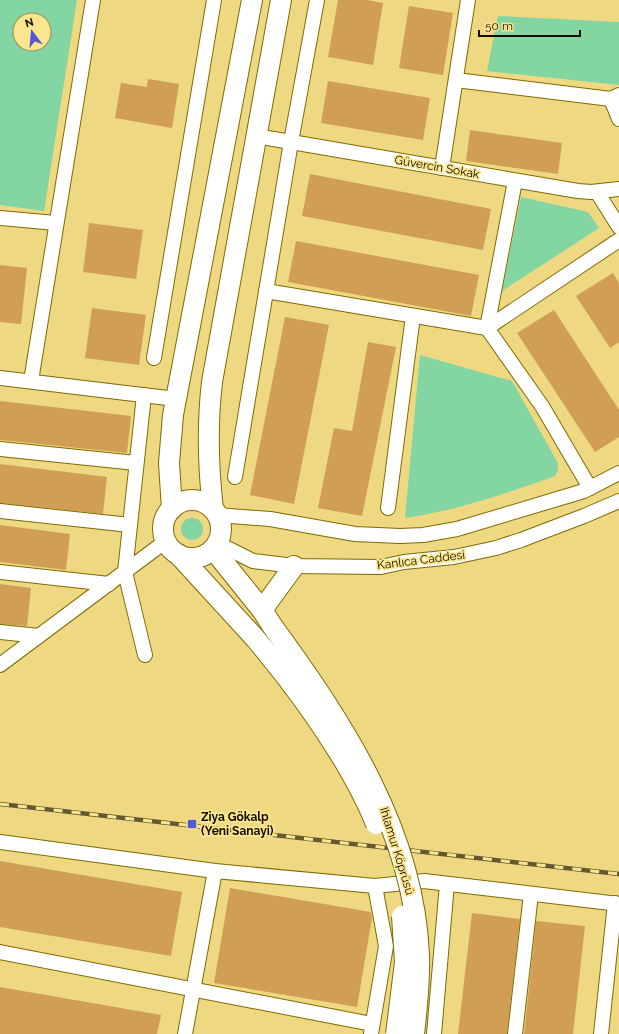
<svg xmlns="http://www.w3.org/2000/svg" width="619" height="1034" font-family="Raleway,sans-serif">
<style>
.green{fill:#83d5a2;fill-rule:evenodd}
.building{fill:#d09f54}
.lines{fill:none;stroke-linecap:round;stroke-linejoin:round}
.street-casing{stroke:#7f6b00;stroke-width:16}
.secondary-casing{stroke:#7f6b00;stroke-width:22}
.street{stroke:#fff;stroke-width:14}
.secondary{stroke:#fff;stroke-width:20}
.rail-casing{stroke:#645831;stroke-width:4.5}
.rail{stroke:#fbe68f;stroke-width:3;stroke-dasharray:9;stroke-linecap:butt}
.secondary-bridge-casing{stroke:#7f6b00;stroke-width:22;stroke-linecap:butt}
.secondary-bridge{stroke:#fff;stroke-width:20}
.poi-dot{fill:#535ad1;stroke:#fbe68f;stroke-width:1.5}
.labels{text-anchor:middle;stroke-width:3.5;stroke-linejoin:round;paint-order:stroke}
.street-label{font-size:12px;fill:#120c00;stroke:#fbe68f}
.poi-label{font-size:12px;font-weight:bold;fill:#120c00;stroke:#fbe68f;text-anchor:start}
</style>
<rect width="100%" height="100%" fill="#eed882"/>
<!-- green -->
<g class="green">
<path d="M0,0h77l-33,211 -44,-6zM20,20h24v24h-24z"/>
<path d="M498,16l121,6v63l-132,-14z"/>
<path d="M521,197l67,15 11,16 -97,63z"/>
<path d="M420,355l92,26 46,82v7l-3,6c-50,18 -97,34 -150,42z"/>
<circle cx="192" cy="529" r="11"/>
</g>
<!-- building -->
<g class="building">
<path d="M338,0h29l16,3 -10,62 -45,-8z"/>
<path d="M409,6l44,7 -10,62 -44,-7z"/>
<path d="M148,79l31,5 -7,44 -57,-10 6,-35 26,4z"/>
<path d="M328,81l102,17 -7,42 -102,-17z"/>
<path d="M470,130l92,13 -4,31 -92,-13z"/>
<path d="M310,174l181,35 -8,41 -181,-34z"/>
<path d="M89,223l54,7 -7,49 -53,-7z"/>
<path d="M296,241l183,34 -8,41 -183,-34z"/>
<path d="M0,265l27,3 -6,56 -21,-2z"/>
<path d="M613,273l6,10v59l-9,6 -34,-52z"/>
<path d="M92,308l54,7 -7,50 -54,-7z"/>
<path d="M554,310l65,100v27l-24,15 -78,-119z"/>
<path d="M285,317l44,8 -35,179 -44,-9z"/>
<path d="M368,342l28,5 -34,169 -44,-8 16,-80 18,3z"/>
<path d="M0,401l131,15 -4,37 -127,-13z"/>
<path d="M0,464l107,13 -4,37 -103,-11z"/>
<path d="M0,525l70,9 -4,36 -66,-8z"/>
<path d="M0,584l31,4 -4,38 -27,-2z"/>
<path d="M0,861l182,31 -11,64 -171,-29z"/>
<path d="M230,888l141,24 1,6 -15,89 -143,-24z"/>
<path d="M472,913l48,6 -13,115h-49z"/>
<path d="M536,921l49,5 -12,108h-49z"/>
<path d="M0,987l161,28 -4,19h-157z"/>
</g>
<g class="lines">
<defs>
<g id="street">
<path d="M456,80l155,19 8,-4"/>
<path d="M611,99l8,20"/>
<path d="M256,136l322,55 13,1 28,-3"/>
<path d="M442,168l26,-168"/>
<path d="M515,181l-28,147 55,78 48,82"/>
<path d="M597,192l22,35"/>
<path d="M0,218l56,5"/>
<path d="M266,291l221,37 132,-88"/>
<path d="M154,358l60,-358"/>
<path d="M0,378l176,21"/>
<path d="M31,381l62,-381"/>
<path d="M144,395l-19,177 20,83"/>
<path d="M0,449l136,14"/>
<path d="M235,477l56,-335 26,-142"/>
<path d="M388,508l25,-192"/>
<path d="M0,511l130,14"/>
<path d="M217,515l53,4 85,15 45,2 23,-1 34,-6 127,-38 35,-18"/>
<path d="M217,543l36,18 41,5 87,1 23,-5 50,-5 42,-9 25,-8 63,-24 35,-15"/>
<path d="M0,572l109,12"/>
<path d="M0,632l39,4"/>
<path d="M0,665l166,-124"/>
<path d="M0,842l215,29 160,15 49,-5 195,23"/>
<path d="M0,952l372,72"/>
<path d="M185,1034l30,-163"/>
<path d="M371,1034l15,-88 -11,-60"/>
<path d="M434,1034l13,-150"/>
<path d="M515,1034l16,-140"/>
<path d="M601,1034l14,-131"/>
</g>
<g id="secondary">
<circle cx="192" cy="529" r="29"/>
<path d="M172,509l-3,-46 4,-48 79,-415"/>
<path d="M213,509c-5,-43 -6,-84 -1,-127l69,-382"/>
<path d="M213,549l49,61 11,17"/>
<path d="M178,554l76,83"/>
<path d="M262,610l32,-44"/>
</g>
</defs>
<!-- street casing -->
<use href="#street" class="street-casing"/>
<!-- secondary casing -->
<use href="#secondary" class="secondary-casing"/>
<!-- street -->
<use href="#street" class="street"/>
<!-- secondary -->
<use href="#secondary" class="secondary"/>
<defs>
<path id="rail" d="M0,804l619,70"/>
</defs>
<!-- rail casing -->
<use href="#rail" class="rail-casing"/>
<!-- rail -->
<use href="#rail" class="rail"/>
<defs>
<g id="secondary-bridge">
<path d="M273,627c71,97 141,204 146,328 1,27 -2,53 -5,79"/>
<path d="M254,637c34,40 65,82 92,127 11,19 22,39 30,60"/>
<path d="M396,1034l9,-72 -3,-46"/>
</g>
</defs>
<!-- secondary-bridge casing -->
<use href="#secondary-bridge" class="secondary-bridge-casing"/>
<!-- secondary-bridge -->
<use href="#secondary-bridge" class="secondary-bridge"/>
</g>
<!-- markers -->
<rect class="poi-dot" x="187" y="819" width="10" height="10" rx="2"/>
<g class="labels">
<!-- street labels -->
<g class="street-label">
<text transform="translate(437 167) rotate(10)" y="4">Güvercin Sokak</text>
<text transform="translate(421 560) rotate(-7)" y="4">Kanlıca Caddesi</text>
<text transform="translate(397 851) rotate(73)" y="4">Ihlamur Köprüsü</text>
</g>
<!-- poi labels -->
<g class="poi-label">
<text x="201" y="821">Ziya Gökalp<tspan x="201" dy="14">(Yeni Sanayi)</tspan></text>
</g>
</g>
<!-- north arrow -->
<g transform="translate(32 32) rotate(344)"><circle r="19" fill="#fbe68f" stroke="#9e8f56"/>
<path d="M0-3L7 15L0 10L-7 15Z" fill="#535ad1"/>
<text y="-6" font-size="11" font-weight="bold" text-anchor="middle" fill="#120c00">N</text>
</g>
<!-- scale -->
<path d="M479 30v6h101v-6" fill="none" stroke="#120c00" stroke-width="2"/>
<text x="485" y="30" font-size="12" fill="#120c00" stroke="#fbe68f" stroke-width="3" paint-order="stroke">50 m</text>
</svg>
